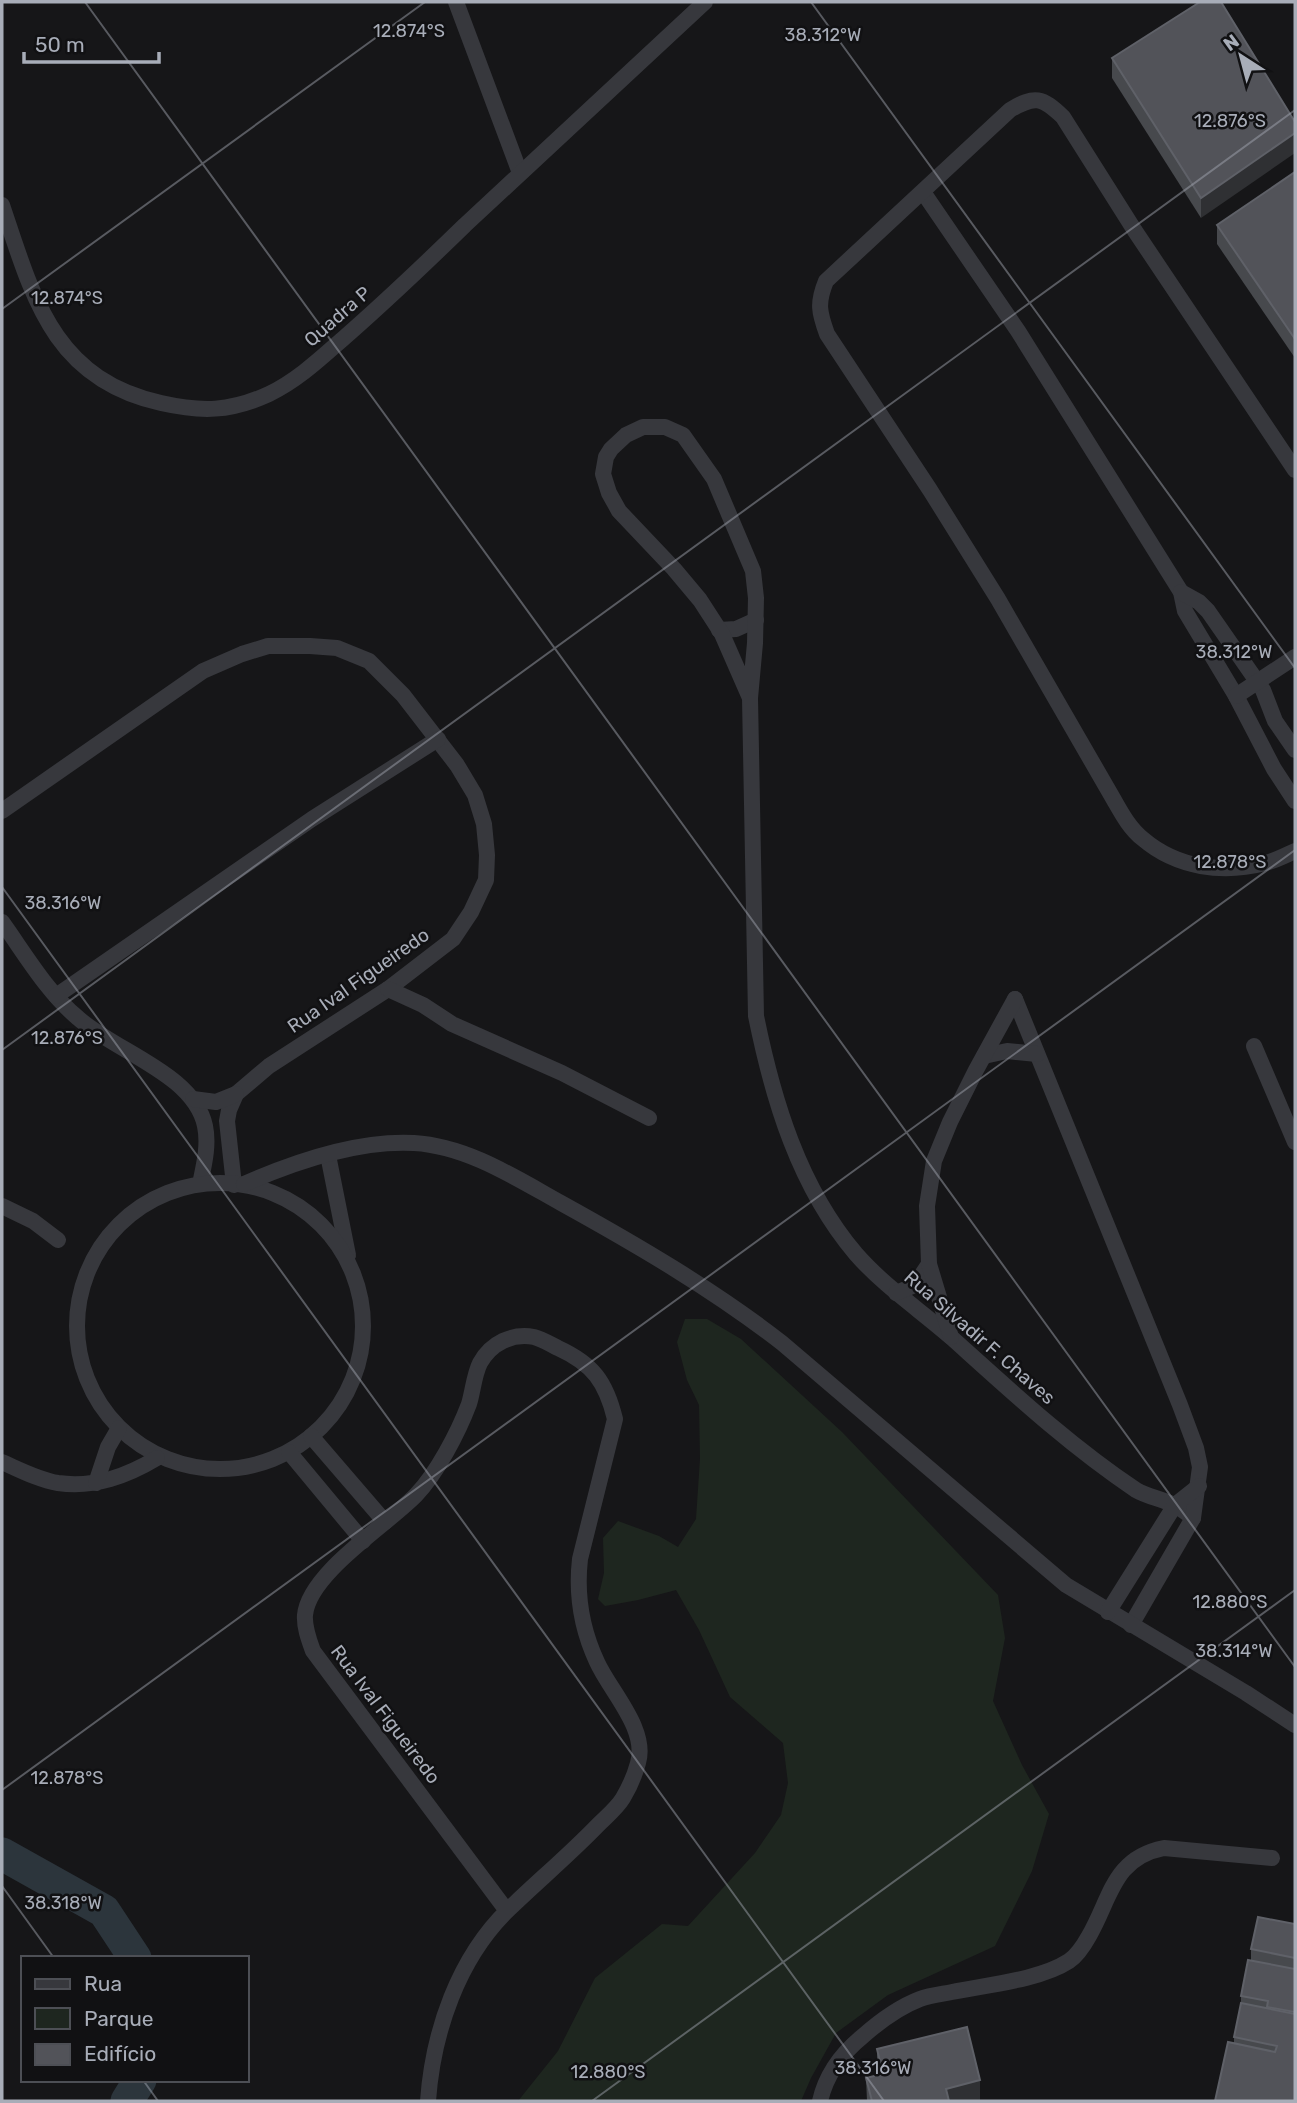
<svg xmlns="http://www.w3.org/2000/svg" width="1297" height="2103" font-family="Rubik,sans-serif">
<style>
.green{fill:#1e261f}
.lines{fill:none;stroke-linecap:round;stroke-linejoin:round}
.river{stroke:#2c353c;stroke-width:33}
.street{stroke:#37383d;stroke-width:16}
.wall{fill:#47494d}
.shaded-wall{fill:#2f3033}
.building{fill:#525359;stroke:#5f6168;stroke-width:2}
.ticks{fill:none;stroke:#a8adb8;stroke-width:2;stroke-opacity:0.45}
.labels{text-anchor:middle;stroke-width:5;stroke-linejoin:round;paint-order:stroke}
.street-label{font-size:19px;fill:#a8adb8;stroke:#111113}
.ticks-label{font-size:18px;text-anchor:middle;fill:#a8adb8;stroke:#111113;stroke-width:5;stroke-linejoin:round;paint-order:stroke}
</style>
<rect width="100%" height="100%" fill="#161618"/>
<!-- green -->
<path class="green" d="M685,1319h22l34,20 101,93 156,163 7,43 -12,63 29,64 27,49 -17,57 -37,75 -107,49 -52,38 -25,45 -10,23h-283l40,-50 37,-73 67,-54 26,2 67,-73 26,-38 7,-32 -5,-40 -53,-46 -31,-67 -23,-40 -38,10 -33,6 -7,-7 6,-26 -1,-35 15,-17 41,15 19,11 18,-28 4,-60 -1,-54 -12,-25 -10,-38z"/>
<g class="lines">
<!-- river -->
<g class="river">
<path d="M2,1854l102,57 31,47"/>
<path d="M127,2101l13,-21"/>
</g>
<!-- street -->
<g class="street">
<path d="M456,2l64,171"/>
<path d="M923,192l95,139 163,261 4,19 51,85 38,73 21,32"/>
<path d="M2,205c31,92 51,174 159,198 40,9 69,9 108,-9 29,-14 52,-36 76,-57 41,-36 81,-74 120,-112 80,-75 160,-149 240,-223"/>
<path d="M1295,470l-160,-239 -72,-114c-21,-20 -28,-22 -53,-7l-184,171c-9,22 -7,31 1,53l103,156 68,109 116,201c8,14 16,29 29,39 34,29 80,35 122,24 10,-2 21,-8 30,-12"/>
<path d="M1181,592l18,10 9,9 55,79 12,31 20,29"/>
<path d="M719,630l17,-1 20,-9"/>
<path d="M1236,696l59,-39"/>
<path d="M750,698l-28,-64 -22,-34 -26,-31 -55,-58 -10,-18 -6,-19 3,-17 5,-8 15,-14 17,-8h22l18,8 31,44 39,92 3,27 -1,45 -5,55 6,318c17,84 43,171 100,238 28,32 64,56 96,84 60,54 117,107 184,152 12,7 27,9 40,16 6,3 12,8 17,12"/>
<path d="M2,811l201,-140 39,-17 26,-8h42l27,2 32,13 34,34 54,70 18,30 9,29 3,31 -1,25 -15,32 -18,27 -65,50 -119,77 -33,28 -7,16 -2,11 7,64"/>
<path d="M2,922c23,32 45,70 76,96 38,34 116,56 127,108 4,19 -1,39 -5,58"/>
<path d="M388,989l35,16 29,19 110,49 87,45"/>
<path d="M56,996l256,-177 126,-80"/>
<path d="M1015,999l165,406 16,43 4,19 -7,51 -62,107"/>
<path d="M1254,1046l41,96"/>
<path d="M984,1056l23,-5 30,3"/>
<path d="M193,1099l23,3 20,-8"/>
<path d="M328,1155l20,100"/>
<circle cx="220" cy="1326" r="143"/>
<path d="M244,1184c50,-22 115,-44 170,-41 53,3 102,35 147,60 76,42 153,87 221,140l284,242 180,108 49,32"/>
<path d="M2,1206l31,15 25,19"/>
<path d="M896,1293l19,-8 14,-21"/>
<path d="M951,1337l-22,-73 -2,-58 7,-45 16,-39 26,-52 39,-71"/>
<path d="M311,1436l74,86"/>
<path d="M289,1452l74,89"/>
<path d="M2,1462c18,8 37,18 56,21 37,5 69,-7 99,-25"/>
<path d="M96,1483l12,-36 11,-19"/>
<path d="M1108,1612l67,-107 24,-19"/>
<path d="M428,2101c5,-69 30,-143 81,-192 29,-28 60,-54 89,-84 8,-8 19,-17 25,-27 6,-10 12,-24 15,-35 10,-34 -28,-72 -41,-101 -15,-32 -21,-68 -17,-103l35,-140c-9,-37 -22,-55 -57,-71 -8,-4 -16,-9 -24,-11 -22,-4 -43,6 -54,26 -6,12 -7,28 -11,41 -11,29 -32,69 -53,91 -29,30 -107,78 -111,120 -1,12 4,25 8,36l194,260"/>
<path d="M820,2101c6,-26 22,-48 43,-65 17,-15 36,-29 57,-37 10,-4 22,-5 32,-7 34,-7 88,-12 117,-31 9,-6 15,-16 20,-25 22,-38 24,-78 75,-88l108,10"/>
</g>
</g>
<!-- wall -->
<g class="wall">
<path d="M1221,2l-20,216 -89,-140v-20z"/>
<path d="M1295,172v186l-78,-114v-19z"/>
<path d="M1295,1924v177l-61,-57v-7l7,-31v-10l10,-35v-12z"/>
<path d="M877,2049l103,51 -6,1h-107l-1,-23 12,-3 -1,-6z"/>
</g>
<!-- shaded-wall -->
<g class="shaded-wall">
<path d="M1295,133v20l-94,65v-20z"/>
<path d="M980,2080v20l-6,1h-28v-12z"/>
</g>
<!-- building -->
<g class="building">
<path d="M1200,2h21l74,120v11l-94,65 -89,-140z"/>
<path d="M1295,172v167l-78,-114z"/>
<path d="M1258,1917l37,7v34l-44,-9z"/>
<path d="M1248,1960l47,9v45v-2l-28,-5 1,-6 -27,-5z"/>
<path d="M1241,2003l54,11v87h-80l13,-59 47,10 2,-6 -43,-9z"/>
<path d="M967,2027l13,53 -34,9 3,12h-77l-6,-23 17,-4 -6,-25z"/>
</g>
<!-- ticks -->
<path class="ticks" d="M85,2l1210,1665M811,2l484,666M2,309l423,-307M2,887l882,1214M2,1050l1293,-940M2,1790l1293,-940M2,1886l52,72M143,2080l15,21M592,2101l703,-511"/>
<g class="labels">
<!-- street labels -->
<g class="street-label">
<text transform="translate(337 316) rotate(-41)" y="7">Quadra P</text>
<text transform="translate(358 980) rotate(-35)" y="7">Rua Ival Figueiredo</text>
<text transform="translate(980 1337) rotate(41)" y="7">Rua Silvadir F. Chaves</text>
<text transform="translate(386 1714) rotate(53)" y="7">Rua Ival Figueiredo</text>
</g>
</g>
<g class="ticks-label">
<text x="409" y="37">12.874°S</text>
<text x="823" y="41">38.312°W</text>
<text x="1230" y="127">12.876°S</text>
<text x="67" y="304">12.874°S</text>
<text x="1234" y="658">38.312°W</text>
<text x="1230" y="868">12.878°S</text>
<text x="63" y="909">38.316°W</text>
<text x="67" y="1044">12.876°S</text>
<text x="1230" y="1608">12.880°S</text>
<text x="1234" y="1657">38.314°W</text>
<text x="67" y="1784">12.878°S</text>
<text x="63" y="1909">38.318°W</text>
<text x="873" y="2074">38.316°W</text>
<text x="608" y="2078">12.880°S</text>
</g>
<!-- border -->
<rect width="1297" height="2103" fill="none" stroke="#a8adb8" stroke-width="7"/>
<!-- legend -->
<rect x="21" y="1956" width="228" height="126" fill="#111113" stroke="#4d4f55" stroke-width="2"/>
<rect x="35" y="1979" width="35" height="10" fill="#37383d" stroke="#4d4f55" stroke-width="2"/>
<text x="84" y="1991" font-size="21" fill="#a8adb8">Rua</text>
<rect x="35" y="2008" width="35" height="21" fill="#1e261f" stroke="#4d4f55" stroke-width="2"/>
<text x="84" y="2026" font-size="21" fill="#a8adb8">Parque</text>
<rect x="35" y="2044" width="35" height="21" fill="#525359" stroke="#4d4f55" stroke-width="2"/>
<text x="84" y="2061" font-size="21" fill="#a8adb8">Edifício</text>
<!-- north arrow -->
<g transform="translate(1241 56) rotate(324)" stroke="#111113" stroke-width="5" paint-order="stroke">
<path d="M0-5L12 26L0 18L-12 26Z" fill="#a8adb8"/>
<text y="-10" font-size="19" font-weight="bold" text-anchor="middle" fill="#a8adb8">N</text>
</g>
<!-- scale -->
<path d="M24 52v10h135v-10" fill="none" stroke="#a8adb8" stroke-width="3.5"/>
<text x="35" y="52" font-size="21" fill="#a8adb8" stroke="#111113" stroke-width="5" paint-order="stroke">50 m</text>
</svg>
